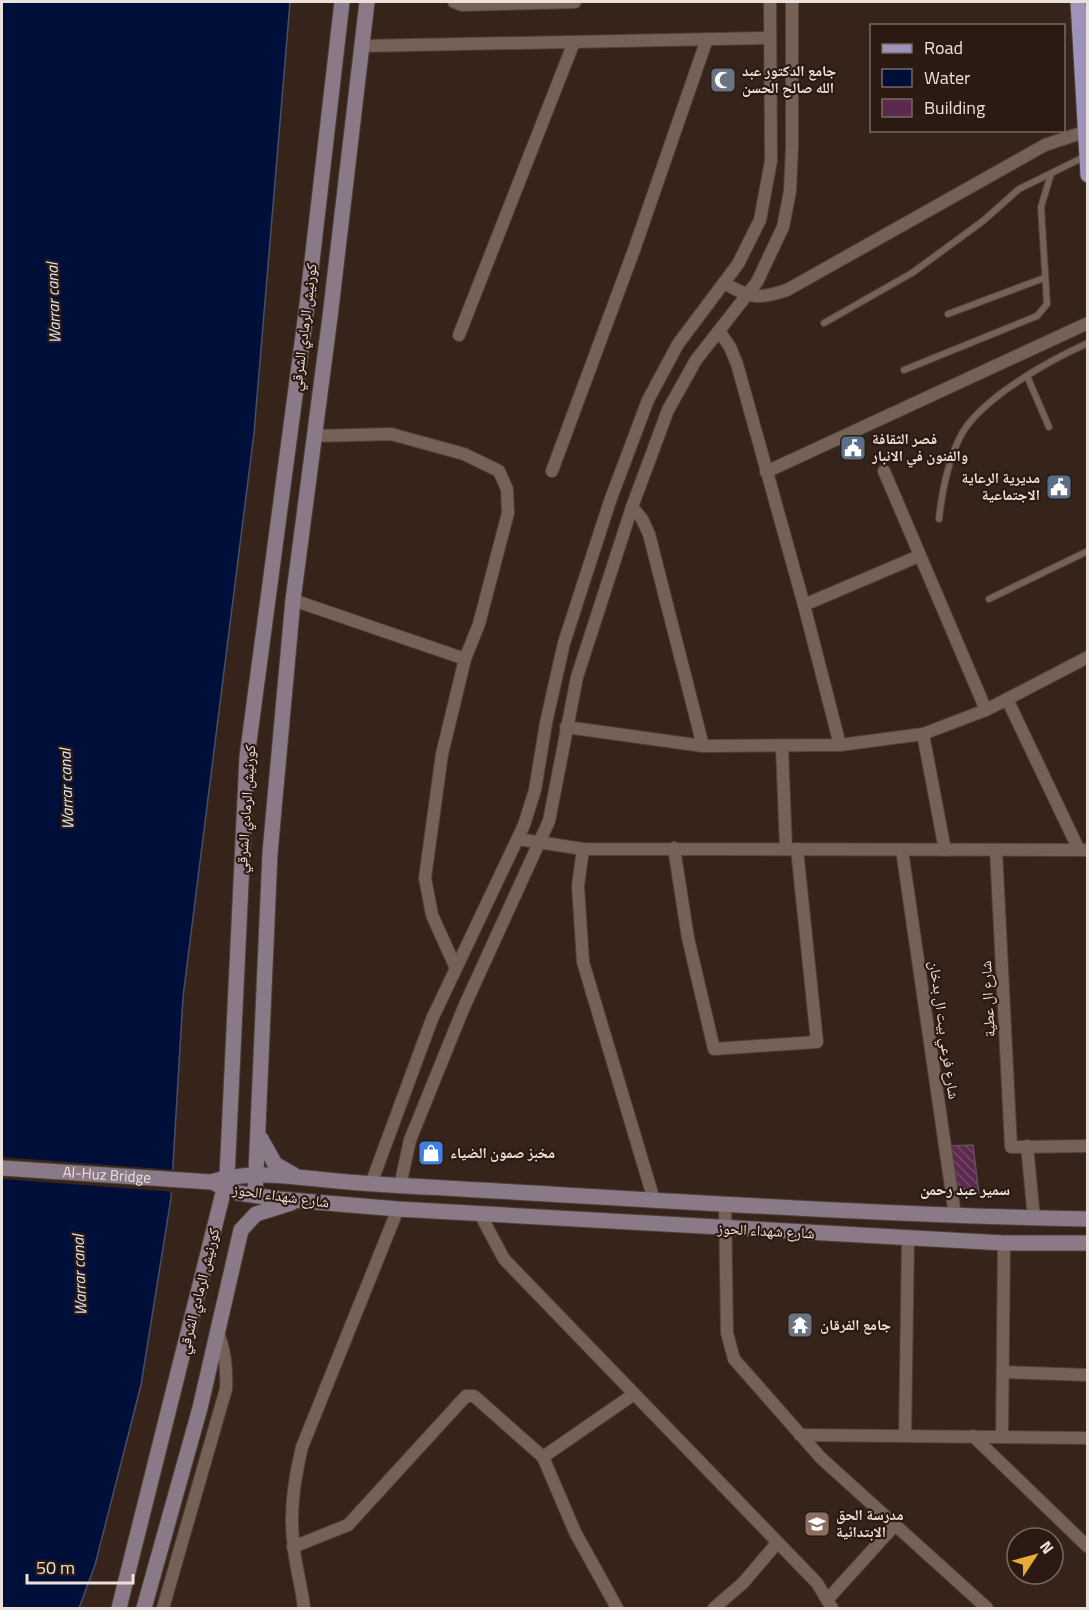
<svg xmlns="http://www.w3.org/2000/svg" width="1089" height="1610" font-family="'Titillium Web','Noto Naskh Arabic',sans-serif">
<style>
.water{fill:#000f3a;stroke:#474e6a;stroke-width:1.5}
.pier{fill:#36241b}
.building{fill:url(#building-back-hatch);stroke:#624f5c;stroke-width:1.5}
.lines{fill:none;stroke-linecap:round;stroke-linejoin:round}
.lane-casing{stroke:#4f4038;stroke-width:8}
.street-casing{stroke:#4f4038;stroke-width:14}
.secondary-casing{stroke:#4f4038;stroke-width:17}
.primary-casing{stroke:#4f4038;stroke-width:17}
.lane{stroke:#766156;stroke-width:6}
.street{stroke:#766156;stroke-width:12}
.secondary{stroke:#8a7a88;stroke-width:15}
.primary{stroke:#9e93ba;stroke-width:15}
.labels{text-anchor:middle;stroke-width:4.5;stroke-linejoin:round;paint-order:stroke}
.poi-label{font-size:15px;font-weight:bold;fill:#ece0da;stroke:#2b1a12;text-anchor:start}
.street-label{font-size:15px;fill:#ece0da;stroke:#2b1a12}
.water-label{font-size:16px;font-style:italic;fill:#dbe5f4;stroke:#2b1a12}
.neighbourhood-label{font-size:16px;font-weight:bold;fill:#ece0da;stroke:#2b1a12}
</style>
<defs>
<pattern id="building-back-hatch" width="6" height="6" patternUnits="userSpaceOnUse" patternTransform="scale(1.5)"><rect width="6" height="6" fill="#5c2a4f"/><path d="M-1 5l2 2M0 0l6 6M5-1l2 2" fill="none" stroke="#744968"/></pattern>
</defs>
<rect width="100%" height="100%" fill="#36241b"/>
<!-- water -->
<path class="water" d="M2,2h288l-36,431 -71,564 -12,201 -30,187 -46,180 -16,43h-77z"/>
<!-- pier -->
<path class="pier" d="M2,1157l174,13 -1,22 -173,-13z"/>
<!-- building -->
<path class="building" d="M973,1145l6,50 -25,1 -7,-50z"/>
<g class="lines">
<defs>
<g id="lane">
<path d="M948,314l96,-36"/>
<path d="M824,323l88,-50 71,-52 36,-32 67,-33"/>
<path d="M904,370l133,-54 10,-12 -6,-97 10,-33"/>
<path d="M1027,376l22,51"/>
<path d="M939,519c3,-28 8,-54 20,-80 18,-39 91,-79 129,-96"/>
<path d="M989,599l99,-48"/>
</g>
<g id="street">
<path d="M454,2l8,3 113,-3"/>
<path d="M363,46l407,-8"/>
<path d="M724,283c26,15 33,17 63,7l258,-145 39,-13"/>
<path d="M719,331l11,16 7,17 67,241 36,140"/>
<path d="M459,335l115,-293"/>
<path d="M314,436l77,-2 73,20 35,17 8,18 1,24 -29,111 -14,35 -23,95 -17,124 7,37 23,51"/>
<path d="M552,471l82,-221 73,-211"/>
<path d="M884,471l102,239"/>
<path d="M766,472l322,-149"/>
<path d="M632,507l10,12 7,15 54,212"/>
<path d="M293,600l172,59"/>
<path d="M804,605l115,-49"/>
<path d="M1007,699l72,151"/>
<path d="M566,727l137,19 137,-1 83,-11 63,-24 102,-53"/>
<path d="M923,734l22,116"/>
<path d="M782,747l4,102"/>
<path d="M518,839l65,10 505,1"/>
<path d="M674,848l14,90 26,111 103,-7 -20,-193"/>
<path d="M583,849l-5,37 5,76 71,238"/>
<path d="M902,850l53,365"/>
<path d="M996,850l15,297 77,-1"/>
<path d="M1027,1146l7,72"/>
<path d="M371,1184l61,-165 92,-194 11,-35 11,-67 18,-80 46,-142 38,-101 30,-56 60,-80 22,-44 11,-59 -1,-159"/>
<path d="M400,1186l10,-46 54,-133 85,-186 28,-144 55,-170 36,-97 28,-50 61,-78 26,-55 7,-36 2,-44v-145"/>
<path d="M725,1203l2,130 7,26 87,99 166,150"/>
<path d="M480,1214l24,45 313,324 15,25"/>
<path d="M1003,1372l85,3"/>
<path d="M800,1435l288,3"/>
<path d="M905,1436l3,-197"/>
<path d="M973,1436l115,111"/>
<path d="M1002,1437l2,-194"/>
<path d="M543,1457l91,-63"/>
<path d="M293,1547l55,-22 118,-129h8l69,61 32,75 42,76"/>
<path d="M827,1600l68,-75"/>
<path d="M163,1608l63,-219c1,-22 -1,-38 -9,-59"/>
<path d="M304,1608c-2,-20 -8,-39 -10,-59 -5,-35 0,-68 8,-102l96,-238"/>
<path d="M714,1608l29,-25 34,-40"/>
</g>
<g id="secondary">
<path d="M261,1139l14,25 19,11"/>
<path id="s1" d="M2,1168l209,14c38,-12 77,-6 116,-2 39,4 79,6 118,8 214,12 428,27 643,31"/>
<path d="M216,1184l22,9 41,6 119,10 606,34h84"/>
<path d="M255,1195l15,-342 23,-253 37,-283 37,-315"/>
<path d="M119,1608l108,-431 20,-420 59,-444 36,-311"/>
<path d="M144,1608l56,-200 41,-178 15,-16 35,-11"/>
</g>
<path id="primary" d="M1078,2l10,173"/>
</defs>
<!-- lane casing -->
<use href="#lane" class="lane-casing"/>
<!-- street casing -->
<use href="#street" class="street-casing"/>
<!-- secondary casing -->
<use href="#secondary" class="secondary-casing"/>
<!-- primary casing -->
<use href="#primary" class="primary-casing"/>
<!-- lane -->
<use href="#lane" class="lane"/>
<!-- street -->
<use href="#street" class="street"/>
<!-- secondary -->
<use href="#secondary" class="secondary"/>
<!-- primary -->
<use href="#primary" class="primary"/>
</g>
<!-- icons -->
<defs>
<symbol id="mosque-square" viewBox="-11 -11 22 22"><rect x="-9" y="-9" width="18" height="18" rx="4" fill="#6b7280" stroke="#2b1a12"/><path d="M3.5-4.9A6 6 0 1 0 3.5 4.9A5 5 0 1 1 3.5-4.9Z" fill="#fff"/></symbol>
<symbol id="civic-square" viewBox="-11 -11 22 22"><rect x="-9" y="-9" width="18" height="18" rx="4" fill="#5c6f8a" stroke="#2b1a12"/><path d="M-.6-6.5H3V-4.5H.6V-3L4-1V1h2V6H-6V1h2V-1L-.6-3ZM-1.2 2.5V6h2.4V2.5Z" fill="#fff"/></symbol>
<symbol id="shop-square" viewBox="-11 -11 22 22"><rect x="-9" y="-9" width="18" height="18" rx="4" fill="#3f7fe0" stroke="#2b1a12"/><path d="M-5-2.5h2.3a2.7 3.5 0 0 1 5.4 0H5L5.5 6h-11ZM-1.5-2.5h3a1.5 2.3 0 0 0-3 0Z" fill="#fff"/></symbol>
<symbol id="temple-square" viewBox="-11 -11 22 22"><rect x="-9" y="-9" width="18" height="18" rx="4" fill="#6b7280" stroke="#2b1a12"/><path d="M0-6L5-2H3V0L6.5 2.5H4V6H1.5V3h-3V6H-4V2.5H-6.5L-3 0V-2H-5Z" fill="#fff"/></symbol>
<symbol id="school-square" viewBox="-11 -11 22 22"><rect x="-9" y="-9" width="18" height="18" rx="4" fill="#8d6e63" stroke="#2b1a12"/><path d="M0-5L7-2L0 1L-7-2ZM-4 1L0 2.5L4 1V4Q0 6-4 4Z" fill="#fff"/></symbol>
</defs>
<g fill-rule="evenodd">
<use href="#mosque-square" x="708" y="65" width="30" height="30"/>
<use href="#civic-square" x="838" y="433" width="30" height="30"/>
<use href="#civic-square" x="1044" y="472" width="30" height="30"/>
<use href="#shop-square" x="416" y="1138" width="30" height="30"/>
<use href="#temple-square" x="785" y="1310" width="30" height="30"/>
<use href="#school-square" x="802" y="1509" width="30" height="30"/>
</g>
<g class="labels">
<!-- poi labels -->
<g class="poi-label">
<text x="742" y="76">جامع الدكتور عبد<tspan x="742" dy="17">الله صالح الحسن</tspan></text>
<text x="872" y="444">فصر الثقافة<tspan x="872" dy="17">والفنون في الانبار</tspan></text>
<text x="1040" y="483" text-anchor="end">مديرية الرعاية<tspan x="1040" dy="17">الاجتماعية</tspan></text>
<text x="450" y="1158">مخبز صمون الضياء</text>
<text x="820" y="1330">جامع الفرقان</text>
<text x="836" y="1520">مدرسة الحق<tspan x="836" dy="17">الابتدائية</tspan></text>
</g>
<!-- street labels -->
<g class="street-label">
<text transform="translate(304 327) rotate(-83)" y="5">كورنيش الرمادي الشرقي</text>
<text transform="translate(246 809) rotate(-86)" y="5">كورنيش الرمادي الشرقي</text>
<text transform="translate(988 999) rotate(-93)" y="5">شارع ال عطية</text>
<text transform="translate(944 1030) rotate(82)" y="5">شارع فرعي بيت ال بدخان</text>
<text dy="5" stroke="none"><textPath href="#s1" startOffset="105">Al-Huz Bridge</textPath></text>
<text transform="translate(281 1196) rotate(8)" y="5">شارع شهداء الحوز</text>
<text transform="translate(766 1231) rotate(3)" y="5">شارع شهداء الحوز</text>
<text transform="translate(199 1291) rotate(-76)" y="5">كورنيش الرمادي الشرقي</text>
</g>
<!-- water labels -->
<g class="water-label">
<text transform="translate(53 303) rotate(-92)" y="6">Warrar canal</text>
<text transform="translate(66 789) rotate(-92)" y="6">Warrar canal</text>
<text transform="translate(79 1275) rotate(-92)" y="6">Warrar canal</text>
</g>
<!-- neighbourhood labels -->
<g class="neighbourhood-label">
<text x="965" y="1195">سمير عبد رحمن</text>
</g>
</g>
<!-- border -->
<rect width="1089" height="1610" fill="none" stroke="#ece0da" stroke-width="6"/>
<!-- legend -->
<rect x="870" y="24" width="195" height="108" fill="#2b1a12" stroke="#786962" stroke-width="1.5"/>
<rect x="882" y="44" width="30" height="9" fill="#9e93ba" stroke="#786962" stroke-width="1.5"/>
<text x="924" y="54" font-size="18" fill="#ece0da">Road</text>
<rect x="882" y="69" width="30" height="18" fill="#000f3a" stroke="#786962" stroke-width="1.5"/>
<text x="924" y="84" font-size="18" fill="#ece0da">Water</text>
<rect x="882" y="99" width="30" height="18" fill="#5c2a4f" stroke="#786962" stroke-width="1.5"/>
<text x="924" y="114" font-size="18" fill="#ece0da">Building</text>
<!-- north arrow -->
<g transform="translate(1035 1556) rotate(54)"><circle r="28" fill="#2b1a12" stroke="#786962" stroke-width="1.5"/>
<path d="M0-4.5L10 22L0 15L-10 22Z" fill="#e9aa38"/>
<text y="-9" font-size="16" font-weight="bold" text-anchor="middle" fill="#ece0da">N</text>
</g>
<!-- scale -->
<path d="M27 1574v9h106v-9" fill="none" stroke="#ece0da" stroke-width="3"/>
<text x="36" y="1574" font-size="18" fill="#ece0da" stroke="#2b1a12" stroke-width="4.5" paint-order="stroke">50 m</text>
</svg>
